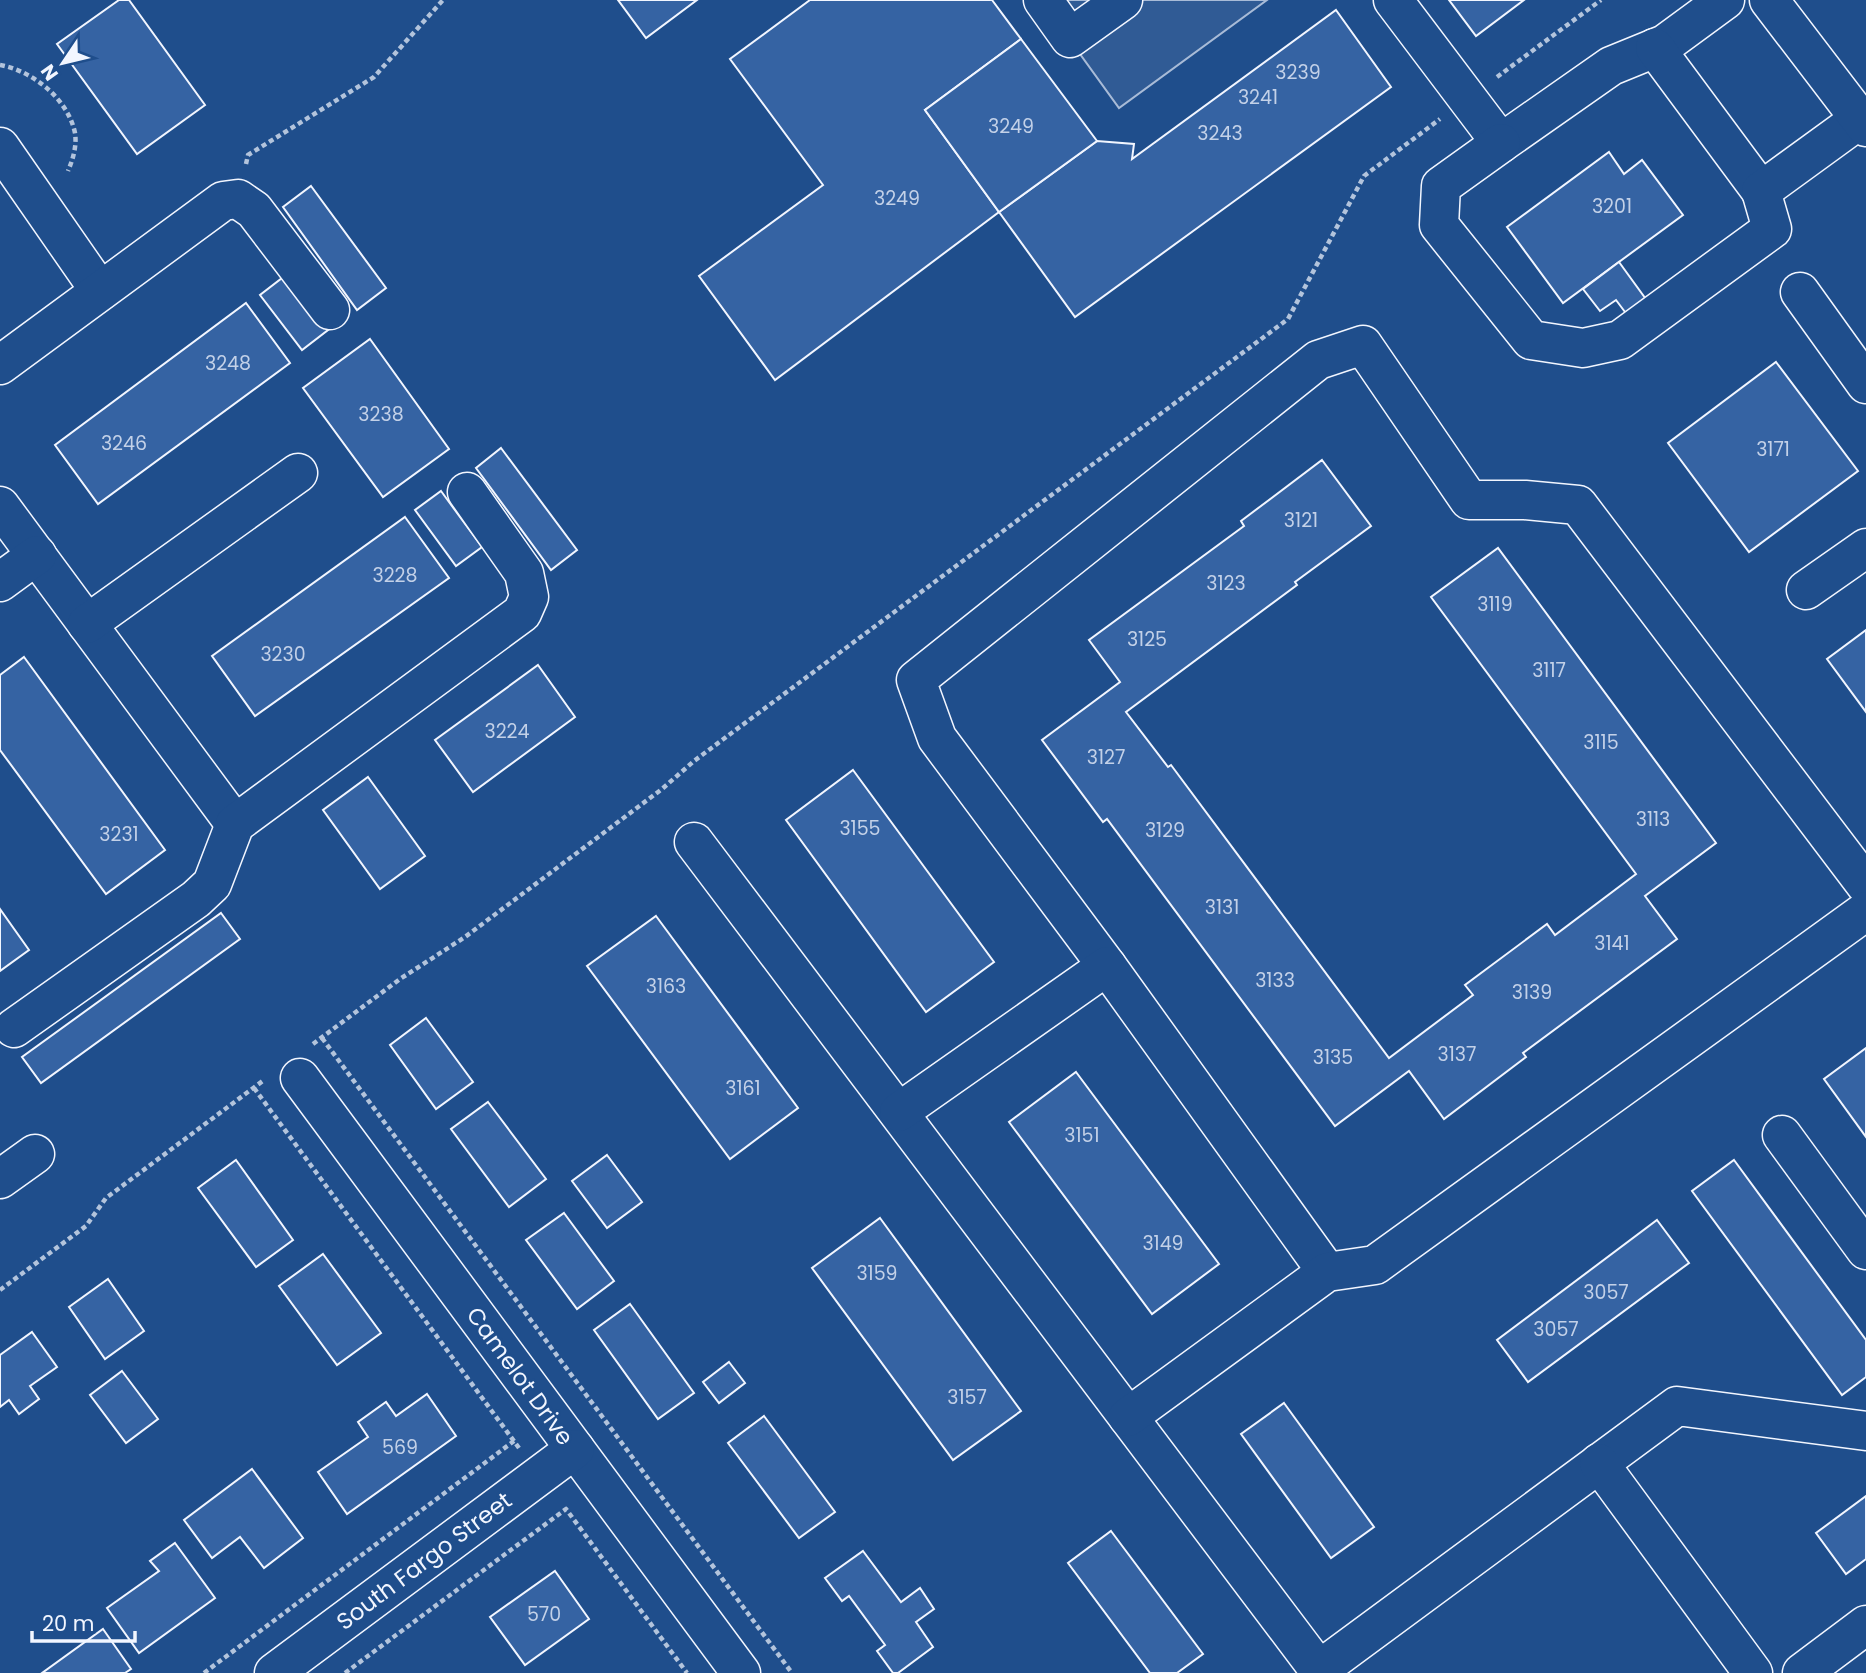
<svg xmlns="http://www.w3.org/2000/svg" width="1866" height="1673" font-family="Poppins,sans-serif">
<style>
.parking{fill:#305b95;stroke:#a8bbd7;stroke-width:2}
.building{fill:#3563a3;stroke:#f2f6ff;stroke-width:2}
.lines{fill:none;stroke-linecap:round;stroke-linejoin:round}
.minor-casing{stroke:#f2f6ff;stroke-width:41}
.highway-casing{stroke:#f2f6ff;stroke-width:41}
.path{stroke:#b3c4dc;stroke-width:4.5;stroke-dasharray:5 3.5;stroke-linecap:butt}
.minor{stroke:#1f4e8c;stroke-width:38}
.highway{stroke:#1f4e8c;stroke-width:38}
.labels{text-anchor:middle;stroke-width:5;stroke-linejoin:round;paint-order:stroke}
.number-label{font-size:19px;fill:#c3d1e8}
.street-label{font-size:23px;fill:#f2f6ff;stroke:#1f4e8c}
</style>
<rect width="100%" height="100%" fill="#1f4e8c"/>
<!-- parking -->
<path class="parking" d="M1041,0h226l-148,108z"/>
<!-- building -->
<g class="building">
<path d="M119,0h10l76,105 -68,49 -80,-110z"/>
<path d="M618,0h79l-51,38z"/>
<path d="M810,0h182l29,39 -96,71 74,102 -224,168 -76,-104 124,-91 -93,-126z"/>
<path d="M1449,0h75l-48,36z"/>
<path d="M1336,10l55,77 -316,230 -76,-105 98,-71 37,3 -2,15z"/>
<path d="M1021,39l76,102 -98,71 -74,-102z"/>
<path d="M1609,152l15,22 18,-14 41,55 -120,88 -56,-76z"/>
<path d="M311,186l75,102 -29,22 -74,-103z"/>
<path d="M1619,262l29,40 -20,14 -12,-16 -16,11 -17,-22z"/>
<path d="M286,275l42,55 -26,20 -42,-55z"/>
<path d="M246,303l44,60 -192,141 -43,-59z"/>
<path d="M370,339l79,110 -66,48 -80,-109z"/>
<path d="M1776,362l82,109 -109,81 -81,-109z"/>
<path d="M501,448l76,102 -26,20 -75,-102z"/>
<path d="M1322,460l49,66 -76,56 2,3 -171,127 42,55 3,-2 218,293 84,-63 -8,-10 82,-61 8,11 81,-61 -205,-277 67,-49 218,295 -71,53 32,43 -154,114 3,4 -82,62 -35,-48 -74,55 -228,-307 -4,3 -61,-82 78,-58 -31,-42 155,-114 -3,-5z"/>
<path d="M441,491l41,56 -26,19 -41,-56z"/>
<path d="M405,517l44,61 -194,138 -43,-60z"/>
<path d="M1866,630v82l-39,-53z"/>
<path d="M24,657l141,193 -59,44 -106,-144v-75z"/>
<path d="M538,665l37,52 -102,75 -38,-52z"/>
<path d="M853,770l141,192 -68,50 -140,-192z"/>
<path d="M368,777l57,79 -45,33 -57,-79z"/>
<path d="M0,909l29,41 -29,21z"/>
<path d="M221,913l19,26 -199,144 -19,-26z"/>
<path d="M656,916l142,192 -68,51 -143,-193z"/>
<path d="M426,1018l47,64 -37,27 -46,-64z"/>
<path d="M1866,1048v89l-42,-58z"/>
<path d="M1076,1072l143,192 -67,50 -143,-192z"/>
<path d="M488,1102l58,77 -37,28 -58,-78z"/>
<path d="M607,1155l35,47 -35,26 -35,-47z"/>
<path d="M236,1160l57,80 -37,27 -58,-79z"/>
<path d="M1734,1160l132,180v37l-24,18 -150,-204z"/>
<path d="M564,1213l50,68 -37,28 -51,-69z"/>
<path d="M880,1218l141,193 -68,49 -141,-192z"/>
<path d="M1657,1220l32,43 -161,119 -31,-42z"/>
<path d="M323,1254l58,79 -44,32 -58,-79z"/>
<path d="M108,1279l36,52 -39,28 -36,-52z"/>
<path d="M630,1304l64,89 -36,26 -64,-89z"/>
<path d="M32,1332l25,35 -27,19 9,13 -20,15 -10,-14 -9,7v-52z"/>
<path d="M729,1362l16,21 -26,20 -16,-21z"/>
<path d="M122,1371l36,48 -32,24 -36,-48z"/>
<path d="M427,1394l29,42 -109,78 -29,-42 50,-35 -10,-15 28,-20 10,14z"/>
<path d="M1284,1403l90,124 -43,31 -90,-124z"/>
<path d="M764,1416l71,96 -36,26 -71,-95z"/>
<path d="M252,1469l51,69 -39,30 -24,-31 -28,21 -28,-38z"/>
<path d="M1866,1496v63l-20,15 -30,-41z"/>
<path d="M1111,1531l92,123 -26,19h-27l-82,-110z"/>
<path d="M175,1543l40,55 -76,55 -32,-45 52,-37 -9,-10z"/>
<path d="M863,1551l38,51 19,-14 14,21 -18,13 17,25 -35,26h-5l-16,-22 8,-6 -36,-49 -7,5 -17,-23z"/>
<path d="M555,1571l34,48 -64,46 -35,-48z"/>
<path d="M103,1629l28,40 -6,4h-83z"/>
</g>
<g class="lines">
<defs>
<g id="minor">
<path d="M1043,0l27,38 53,-38"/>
<path d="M1393,0l108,143 110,-77 54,-22 60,-44"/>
<path d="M1655,48l106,143"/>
<path d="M1501,143l-60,43 -2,39 92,115 52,8 37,-8 152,-111 -11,-38 99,-72"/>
<path d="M0,147l100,144"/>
<path d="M1800,292l66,92"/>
<path d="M0,365l223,-164 15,-2 16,11 76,100"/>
<path d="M0,506l235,318"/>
<path d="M0,582l37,-27"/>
<path d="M1806,590l60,-42"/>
<path d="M87,624l211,-151"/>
<path d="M694,842l625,828 358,-264 189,25"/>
<path d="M1107,966l-170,-228 -21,-58 402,-320 45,-15 106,155h56l53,5 288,380"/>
<path d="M14,1028l182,-129 16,-15 23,-60 287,-211 7,-16 -5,-24 -57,-81"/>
<path d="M300,1078l441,595"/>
<path d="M899,1112l208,-146 220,306"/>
<path d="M1782,1135l84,115"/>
<path d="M0,1179l35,-25"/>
<path d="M1128,1417l199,-145 48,-7 491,-354"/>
<path d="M1599,1463l154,210"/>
<path d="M274,1673l301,-224"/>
<path d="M1802,1673l64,-48"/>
</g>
<path id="highway" d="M1769,0l97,127"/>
</defs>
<!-- minor casing -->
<use href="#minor" class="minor-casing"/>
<!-- highway casing -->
<use href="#highway" class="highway-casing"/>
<!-- path -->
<g class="path">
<path d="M0,65c33,6 68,34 75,68 2,13 -2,26 -7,38"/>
<path d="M1497,77l104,-77"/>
<path d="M246,164l2,-9 126,-78 69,-77"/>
<path d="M322,1038l470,635"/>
<path d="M313,1044l87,-65 65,-42 197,-148 32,-28 594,-442 76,-143 76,-57"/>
<path d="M254,1088l265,360"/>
<path d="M0,1290l86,-64 20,-28 158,-118"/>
<path d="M204,1673l310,-232"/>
<path d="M345,1673l221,-164 121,164"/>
</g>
<!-- minor -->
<use href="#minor" class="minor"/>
<!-- highway -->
<use href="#highway" class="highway"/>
</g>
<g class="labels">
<!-- number labels -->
<g class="number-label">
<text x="1298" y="79">3239</text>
<text x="1258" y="104">3241</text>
<text x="1011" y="133">3249</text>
<text x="1220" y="140">3243</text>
<text x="897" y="205">3249</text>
<text x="1612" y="213">3201</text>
<text x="228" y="370">3248</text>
<text x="381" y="421">3238</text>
<text x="124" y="450">3246</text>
<text x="1773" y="456">3171</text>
<text x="1301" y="527">3121</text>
<text x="395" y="582">3228</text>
<text x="1226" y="590">3123</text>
<text x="1495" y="611">3119</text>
<text x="1147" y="646">3125</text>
<text x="283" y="661">3230</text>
<text x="1549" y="677">3117</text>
<text x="507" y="738">3224</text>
<text x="1601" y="749">3115</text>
<text x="1106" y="764">3127</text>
<text x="1653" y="826">3113</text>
<text x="860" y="835">3155</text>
<text x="1165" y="837">3129</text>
<text x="119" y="841">3231</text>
<text x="1222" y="914">3131</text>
<text x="1612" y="950">3141</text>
<text x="1275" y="987">3133</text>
<text x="666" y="993">3163</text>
<text x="1532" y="999">3139</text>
<text x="1457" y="1061">3137</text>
<text x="1333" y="1064">3135</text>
<text x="743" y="1095">3161</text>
<text x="1082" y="1142">3151</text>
<text x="1163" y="1250">3149</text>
<text x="877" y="1280">3159</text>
<text x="1606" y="1299">3057</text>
<text x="1556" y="1336">3057</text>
<text x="967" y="1404">3157</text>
<text x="400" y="1454">569</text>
<text x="544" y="1621">570</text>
</g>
<!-- street labels -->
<g class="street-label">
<text transform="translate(520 1376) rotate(54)" y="8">Camelot Drive</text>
<text transform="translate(424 1561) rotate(-37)" y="8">South Fargo Street</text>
</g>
</g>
<!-- north arrow -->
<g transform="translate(63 63) rotate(235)" stroke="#1f4e8c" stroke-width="5" paint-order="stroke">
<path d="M0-5L12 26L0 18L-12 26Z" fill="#f2f6ff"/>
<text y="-10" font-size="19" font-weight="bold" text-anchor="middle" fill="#f2f6ff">N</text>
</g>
<!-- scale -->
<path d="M32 1631v10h103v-10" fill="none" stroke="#f2f6ff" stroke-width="3.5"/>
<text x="42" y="1631" font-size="21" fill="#f2f6ff" stroke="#1f4e8c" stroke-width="5" paint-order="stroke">20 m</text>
</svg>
